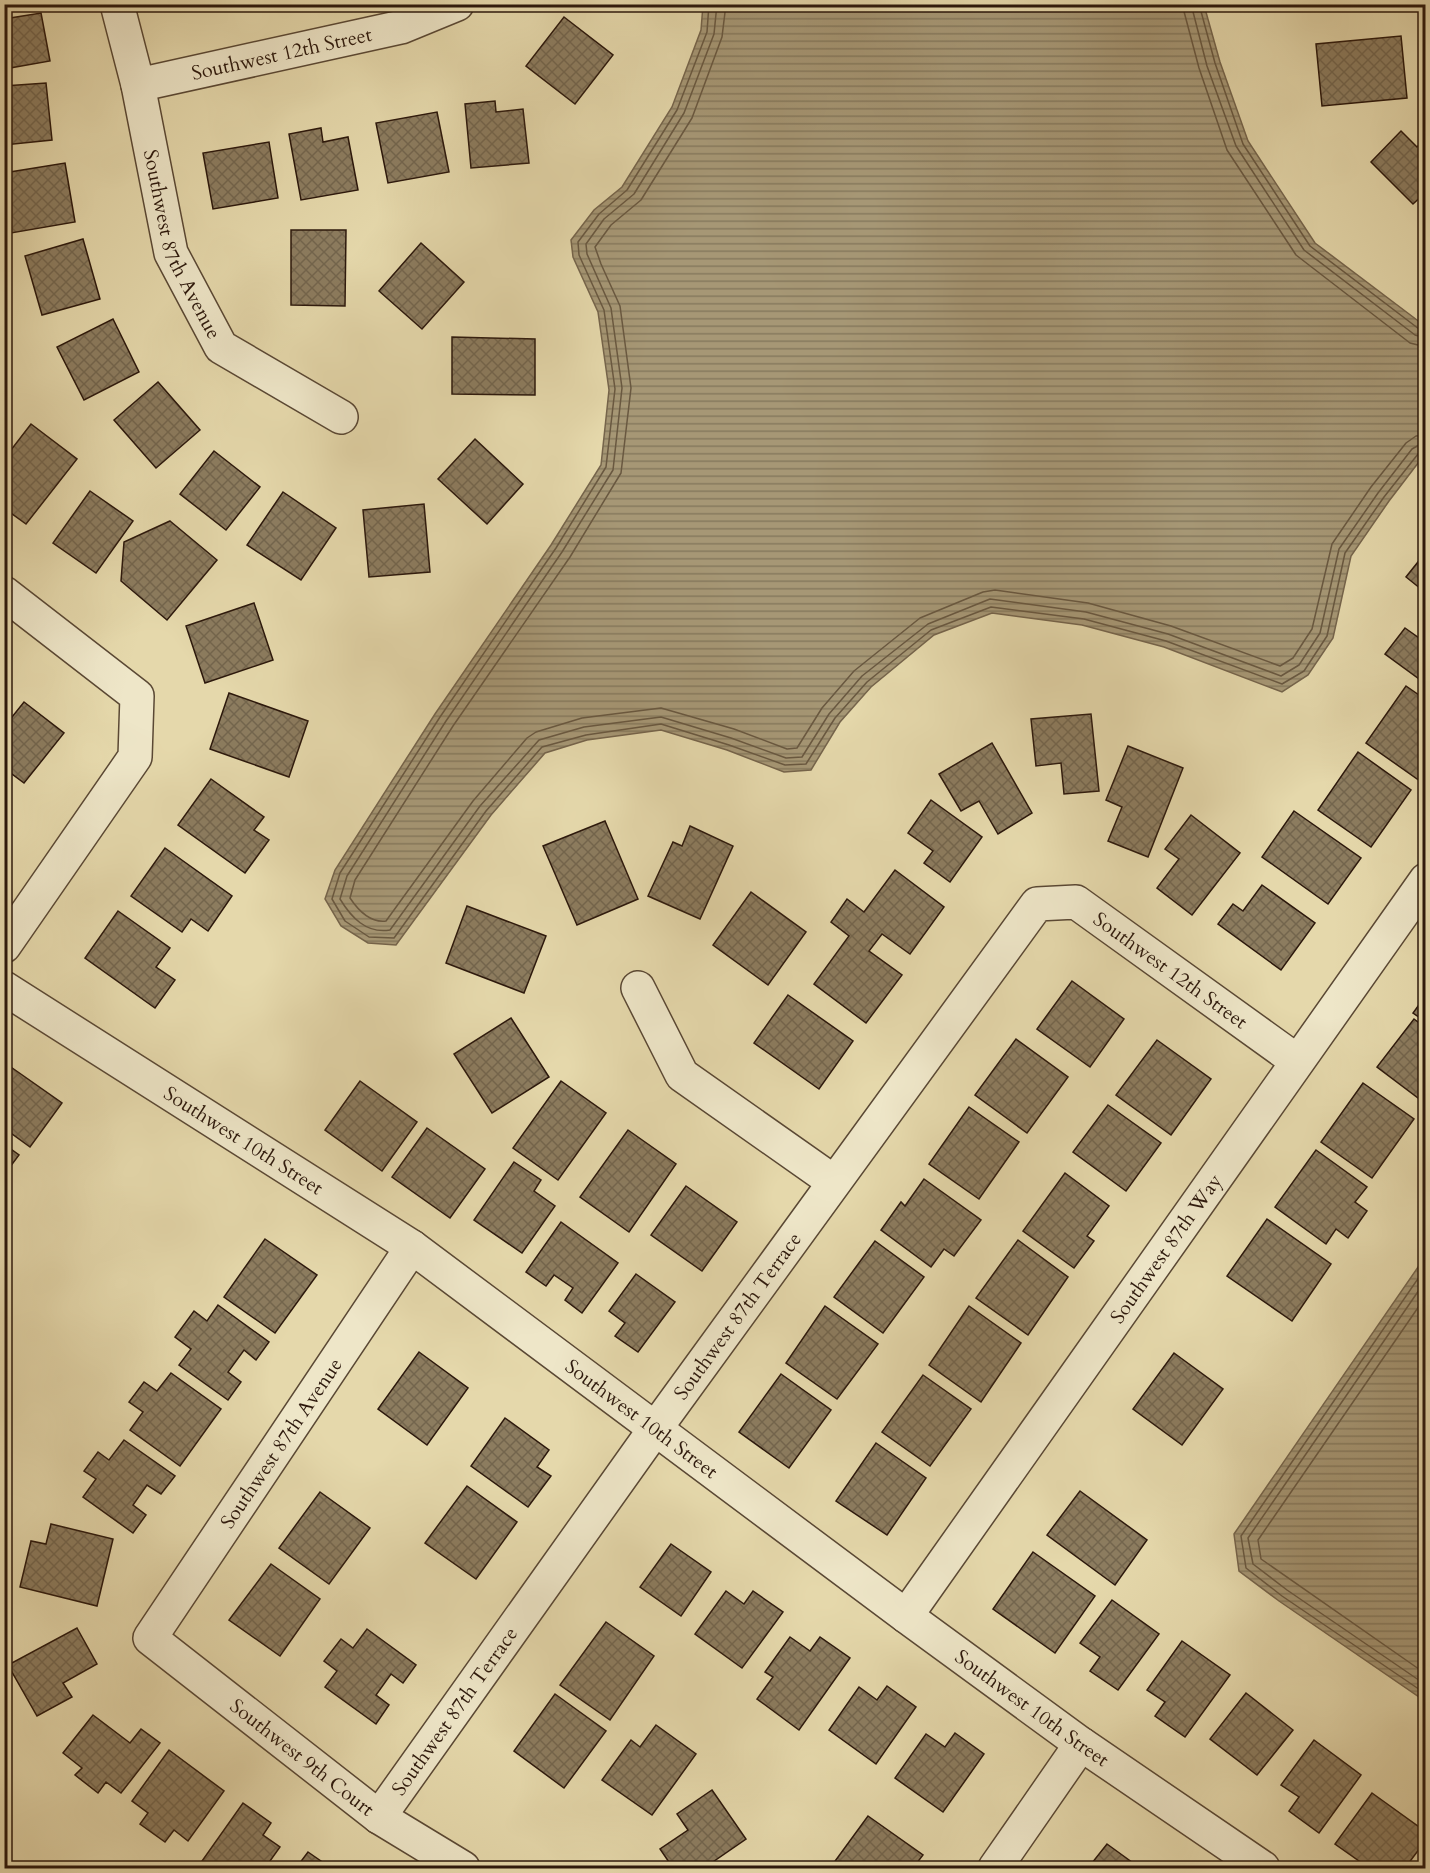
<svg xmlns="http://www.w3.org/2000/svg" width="1430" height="1873" font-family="Cardo,serif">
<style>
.water{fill:url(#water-rules);stroke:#75644b;stroke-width:1.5}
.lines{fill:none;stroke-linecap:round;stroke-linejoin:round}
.shore{stroke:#695840;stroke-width:1.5}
.building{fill:url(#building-cross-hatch);stroke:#2c180c;stroke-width:1.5}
.street-casing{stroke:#5a4834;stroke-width:36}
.street{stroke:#eee6c8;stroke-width:33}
.labels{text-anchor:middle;stroke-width:4.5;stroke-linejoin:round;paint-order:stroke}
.street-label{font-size:20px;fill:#2c180c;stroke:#eee6c8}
</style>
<defs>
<pattern id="water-rules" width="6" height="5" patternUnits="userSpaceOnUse" patternTransform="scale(1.5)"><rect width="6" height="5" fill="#a69775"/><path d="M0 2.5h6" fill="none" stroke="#877a5e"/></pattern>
<pattern id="building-cross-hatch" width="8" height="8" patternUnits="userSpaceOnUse" patternTransform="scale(1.5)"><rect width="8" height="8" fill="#8c7c5f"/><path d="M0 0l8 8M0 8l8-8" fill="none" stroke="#73654d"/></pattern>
</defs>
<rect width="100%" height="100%" fill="#e5d8ab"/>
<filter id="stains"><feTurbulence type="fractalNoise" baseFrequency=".00333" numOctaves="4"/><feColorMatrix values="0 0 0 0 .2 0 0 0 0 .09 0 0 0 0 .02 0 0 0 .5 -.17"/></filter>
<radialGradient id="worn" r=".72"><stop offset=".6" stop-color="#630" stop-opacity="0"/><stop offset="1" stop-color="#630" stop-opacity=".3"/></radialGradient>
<!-- water -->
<g class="water">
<path d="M703,5h501l16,57 28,79 67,102 110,83v128l-36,47 -38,55 -18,82 -25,37 -26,17 -118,-45 -82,-22 -90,-12 -58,22 -63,52 -31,35 -29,48 -27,2 -57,-22 -66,-20 -74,10 -42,13 -54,62 -95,130 -28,-2 -27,-17 -16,-27 10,-29 100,-156 116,-169 50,-80 8,-75 -11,-78 -25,-55 -2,-17 23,-30 28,-23 50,-80 29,-77z"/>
<path d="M1425,1257v444l-146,-100 -40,-30 -5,-37z"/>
</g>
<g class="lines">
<!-- shore -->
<g class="shore">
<path d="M709,4l-2,28 -30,78 -50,80 -28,24 -21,28 1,13 25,55 11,79 -9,78 -50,81 -116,169 -100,156 -8,26 13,22 24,16 25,1 92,-127 56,-64 44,-12 75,-11 68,21 56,20 21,-1 29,-46 32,-36 64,-52 60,-23 93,12 82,22 116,43 22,-13 23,-35 18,-83 39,-56 34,-43 8,-3"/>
<path d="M717,4l-3,30 -30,79 -50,81 -30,25 -18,25 1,10 24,54 11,80 -9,82 -51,82 -116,169 -99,155 -7,23c11,18 26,35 50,31l90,-124 59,-66 45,-13 77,-10 70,21 55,20 16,-1 27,-43 33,-38 66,-52 62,-25 96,13 82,22 113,42 18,-11 21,-32 19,-84 39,-56 34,-44 7,-4 7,-1"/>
<path d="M726,4l-4,33 -30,81 -51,82 -30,25 -16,22 6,17 19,42 11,82 -10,85 -51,84 -117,169 -98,154 -5,18c8,12 20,25 36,23l87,-120 54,-63 9,-6 46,-14 79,-10 73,21 53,20 10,-1 25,-40 32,-37 66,-53 63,-26 12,-2 93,13 83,23 109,40 13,-8 19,-29 20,-85 39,-57 35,-44 10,-7 10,-1"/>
<path d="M1182,4l17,64 28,82 69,105 114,88 16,4"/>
<path d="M1191,4l16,62 29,80 68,104 111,85 11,3"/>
<path d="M1199,4l16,59 28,81 67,102 109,83 7,2"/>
<path d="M1426,1267l-185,269 5,32 36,28 144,98"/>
<path d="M1426,1280l-178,258 5,26 34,26 139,95"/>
<path d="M1426,1296l-168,244 3,19 165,115"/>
</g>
</g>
<!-- building -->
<g class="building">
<path d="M41,13l9,48 -46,8v-50z"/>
<path d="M564,17l49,38 -38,49 -49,-38z"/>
<path d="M1401,36l6,62 -85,8 -6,-62z"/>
<path d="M46,83l6,57 -48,5v-59z"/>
<path d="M495,101l1,11 27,-3 6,54 -58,5 -6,-64z"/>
<path d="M437,112l12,60 -61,11 -12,-60z"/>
<path d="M321,128l2,14 25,-5 10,53 -57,10 -12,-66z"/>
<path d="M1401,131l16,16 9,-9v54l-13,12 -42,-42z"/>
<path d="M269,142l9,56 -65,11 -10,-56z"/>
<path d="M65,163l10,59 -64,11 -7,-38v-22z"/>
<path d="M291,230h55l-1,76 -54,-1z"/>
<path d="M83,239l17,60 -58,16 -17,-59z"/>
<path d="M421,243l43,39 -42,47 -43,-38z"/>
<path d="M113,319l26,53 -55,28 -27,-53z"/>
<path d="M452,337l83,2v56l-83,-1z"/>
<path d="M158,382l42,48 -44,38 -42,-48z"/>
<path d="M31,424l46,35 -51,65 -22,-16v-7l4,-5 -4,-2v-35z"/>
<path d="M475,439l48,45 -36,40 -49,-45z"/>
<path d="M214,451l46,36 -34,43 -46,-36z"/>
<path d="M90,491l43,30 -37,52 -43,-30z"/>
<path d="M283,492l53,36 -35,52 -54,-35z"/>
<path d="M424,504l6,68 -61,5 -6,-67z"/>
<path d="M170,521l47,39 -50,60 -46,-39 3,-39z"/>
<path d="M1426,552v41l-20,-16z"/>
<path d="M254,603l19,57 -68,23 -19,-57z"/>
<path d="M1405,628l21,15v41l-41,-30z"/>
<path d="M1406,686l20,14v74l-6,7 -54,-38z"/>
<path d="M229,693l79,28 -19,56 -79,-28z"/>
<path d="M24,702l40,31 -40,50 -20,-15v-41z"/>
<path d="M1091,714l8,77 -35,3 -3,-31 -25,3 -5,-47z"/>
<path d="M992,743l40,70 -34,21 -19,-33 -18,10 -22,-37z"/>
<path d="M1128,746l55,22 -35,89 -40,-16 14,-34 -16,-7z"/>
<path d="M1358,752l53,38 -40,57 -53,-37z"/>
<path d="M211,779l53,38 -10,13 15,10 -24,33 -67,-48z"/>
<path d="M931,800l51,37 -32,45 -26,-19 9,-12 -25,-18z"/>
<path d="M1294,811l67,47 -33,46 -66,-47z"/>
<path d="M1191,815l49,38 -48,62 -35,-27 22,-29 -14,-10z"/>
<path d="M605,821l33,78 -61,26 -34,-79z"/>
<path d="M690,826l43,20 -33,73 -52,-23 25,-54 9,4z"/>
<path d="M165,848l67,48 -24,35 -17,-12 -9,13 -51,-36z"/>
<path d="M895,870l49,37 -34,47 -28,-20 -13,17 33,24 -36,48 -52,-39 35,-48 -18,-14 16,-23 17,13z"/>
<path d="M1262,885l53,38 -34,47 -63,-46 15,-20 10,7z"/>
<path d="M751,892l55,40 -38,53 -55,-40z"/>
<path d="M467,906l79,30 -22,57 -78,-30z"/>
<path d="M118,911l52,37 -14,19 19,13 -20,28 -70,-50z"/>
<path d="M1072,981l52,38 -34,48 -53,-38z"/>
<path d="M788,995l65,46 -34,48 -65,-46z"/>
<path d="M1426,995v27l-13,-9z"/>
<path d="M511,1018l38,59 -57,36 -38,-59z"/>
<path d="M1414,1019l12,9v76l-49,-37z"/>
<path d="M1016,1039l52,38 -41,56 -52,-38z"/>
<path d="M1157,1040l54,39 -40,56 -55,-40z"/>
<path d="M8,1065l54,38 -32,44 -26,-19v-58z"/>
<path d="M360,1081l57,41 -35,49 -57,-41z"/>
<path d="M561,1081l45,32 -48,67 -45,-32z"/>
<path d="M1363,1083l51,36 -42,59 -51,-36z"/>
<path d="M1108,1105l53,38 -35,48 -53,-39z"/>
<path d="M969,1107l50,35 -40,57 -50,-35z"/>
<path d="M427,1128l58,41 -35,49 -58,-41z"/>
<path d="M628,1130l48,34 -47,68 -49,-35z"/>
<path d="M4,1144l15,11 -15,20z"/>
<path d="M1316,1150l51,37 -12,15 12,9 -19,27 -12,-9 -10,15 -51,-37z"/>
<path d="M514,1162l27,18 -7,11 21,15 -33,47 -48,-33z"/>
<path d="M1065,1173l44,33 -22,30 7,5 -20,27 -51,-37z"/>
<path d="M924,1179l57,41 -27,36 -10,-7 -13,18 -50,-37 20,-28 4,4z"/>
<path d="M686,1186l51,36 -35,49 -51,-36z"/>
<path d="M1267,1219l64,45 -39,57 -65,-45z"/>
<path d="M561,1222l57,41 -36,50 -17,-13 8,-12 -19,-13 -8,11 -20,-14z"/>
<path d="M265,1239l52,36 -42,58 -51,-36z"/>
<path d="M1018,1240l50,37 -40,58 -52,-37z"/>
<path d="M875,1241l49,36 -41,56 -49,-36z"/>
<path d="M636,1274l39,28 -37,50 -23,-16 10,-13 -16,-12z"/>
<path d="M218,1305l51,37 -13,18 -12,-10 -16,22 13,10 -13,18 -49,-35 12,-16 -16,-12 19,-26 13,10z"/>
<path d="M825,1306l53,38 -41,55 -51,-36z"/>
<path d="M969,1306l52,37 -40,59 -52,-37z"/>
<path d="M419,1352l49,36 -41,57 -49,-36z"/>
<path d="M1174,1353l49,36 -41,56 -49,-36z"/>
<path d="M171,1373l50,36 -41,57 -50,-36 13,-18 -14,-10 15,-20 13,9z"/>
<path d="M781,1374l50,36 -42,58 -50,-36z"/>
<path d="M923,1375l48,34 -41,57 -48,-34z"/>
<path d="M505,1418l44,32 -12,17 14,9 -23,31 -57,-41z"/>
<path d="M124,1440l51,36 -14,18 -14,-9 -14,20 13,10 -13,18 -50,-36 13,-18 -12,-8 14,-19 11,8z"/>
<path d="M876,1443l50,35 -39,57 -51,-34z"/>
<path d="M467,1486l50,36 -41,57 -51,-36z"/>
<path d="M1080,1491l67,49 -32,45 -68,-50z"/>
<path d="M320,1492l50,36 -41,56 -50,-36z"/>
<path d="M51,1524l62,15 -16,67 -77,-19 11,-46 15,3z"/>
<path d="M671,1544l40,28 -30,44 -41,-29z"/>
<path d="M1033,1552l62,44 -40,57 -62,-44z"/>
<path d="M271,1564l49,35 -40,57 -51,-36z"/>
<path d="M726,1591l18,13 9,-13 30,21 -41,56 -47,-34z"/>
<path d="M1112,1600l47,34 -41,56 -28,-19 10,-14 -20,-14z"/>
<path d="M606,1622l48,34 -44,64 -50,-35z"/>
<path d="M77,1628l20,36 -34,19 9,14 -35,19 -29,-51z"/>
<path d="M367,1629l49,36 -13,18 -12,-9 -15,21 13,10 -13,19 -51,-37 12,-16 -13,-10 17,-22 12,9z"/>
<path d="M790,1637l20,14 10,-14 30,21 -51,72 -42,-31 16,-22 -8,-5z"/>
<path d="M1182,1641l48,34 -45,62 -30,-21 10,-14 -18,-12z"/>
<path d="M887,1686l29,21 -40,57 -47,-34 30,-43 18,13z"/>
<path d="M1246,1693l47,37 -36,45 -47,-36z"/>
<path d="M555,1694l51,37 -42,57 -50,-37z"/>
<path d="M93,1715l37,28 11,-14 19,14 -39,50 -15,-11 -8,11 -23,-18 7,-7 -19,-15z"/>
<path d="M656,1725l40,29 -44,61 -50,-35 29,-40 9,7z"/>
<path d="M955,1733l29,21 -41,58 -48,-34 31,-44 19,13z"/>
<path d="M1314,1740l47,35 -42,58 -30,-22 10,-14 -18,-12z"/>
<path d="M169,1750l55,41 -36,50 -14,-11 -9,12 -25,-18 8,-11 -16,-12z"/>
<path d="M712,1790l34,49 -42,29h-31l-13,-19 28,-19 -11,-16z"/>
<path d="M1372,1793l54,39v8l-21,28h-36l-34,-24z"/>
<path d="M243,1803l28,20 -8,12 17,12 -15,21h-52l-11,-7z"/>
<path d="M868,1816l55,39 -10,13h-83z"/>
<path d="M1107,1844l33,24h-52z"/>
<path d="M308,1852l23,16h-35z"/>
</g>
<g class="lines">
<defs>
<g id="street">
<path id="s1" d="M117,4l21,81 33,168 50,94 120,70"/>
<path id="s2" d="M138,85l263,-58 56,-23"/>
<path d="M4,593l133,103 -2,61 -131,189"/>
<path id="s3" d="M4,988l408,259 494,369 175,128 182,124"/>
<path d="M638,988l44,87 152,107"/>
<path id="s4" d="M412,1247l-262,391 229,179 84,51"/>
<path id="s5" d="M906,1616l520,-736"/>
<path id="s6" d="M379,1817l276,-388 382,-525 39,-2 221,159"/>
<path d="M995,1868l86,-124"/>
</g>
</defs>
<!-- street casing -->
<use href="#street" class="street-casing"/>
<!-- street -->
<use href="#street" class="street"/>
</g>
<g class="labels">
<!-- street labels -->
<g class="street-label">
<text dy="7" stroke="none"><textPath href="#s2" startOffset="147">Southwest 12th Street</textPath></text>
<text dy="7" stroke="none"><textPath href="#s1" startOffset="250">Southwest 87th Avenue</textPath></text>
<text dy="7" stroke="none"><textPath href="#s6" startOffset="1281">Southwest 12th Street</textPath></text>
<text dy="7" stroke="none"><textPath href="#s3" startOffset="284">Southwest 10th Street</textPath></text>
<text dy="7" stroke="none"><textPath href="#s5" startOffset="450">Southwest 87th Way</textPath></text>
<text dy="7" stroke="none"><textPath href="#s6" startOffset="616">Southwest 87th Terrace</textPath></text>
<text dy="7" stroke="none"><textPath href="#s3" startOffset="770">Southwest 10th Street</textPath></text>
<text transform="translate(281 1443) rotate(-56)" y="7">Southwest 87th Avenue</text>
<text dy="7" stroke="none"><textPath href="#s3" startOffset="1256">Southwest 10th Street</textPath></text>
<text dy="7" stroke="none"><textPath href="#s6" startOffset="130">Southwest 87th Terrace</textPath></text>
<text dy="7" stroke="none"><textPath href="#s4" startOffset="664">Southwest 9th Court</textPath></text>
</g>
</g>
<!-- margin -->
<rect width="1430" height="1873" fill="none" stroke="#e5d8ab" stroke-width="24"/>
<rect x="6" y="6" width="1418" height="1861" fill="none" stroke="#2c180c" stroke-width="3"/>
<rect x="12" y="12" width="1406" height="1849" fill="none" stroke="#2c180c" stroke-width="1.5"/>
<rect width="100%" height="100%" filter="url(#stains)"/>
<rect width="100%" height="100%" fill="url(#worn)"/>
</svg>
